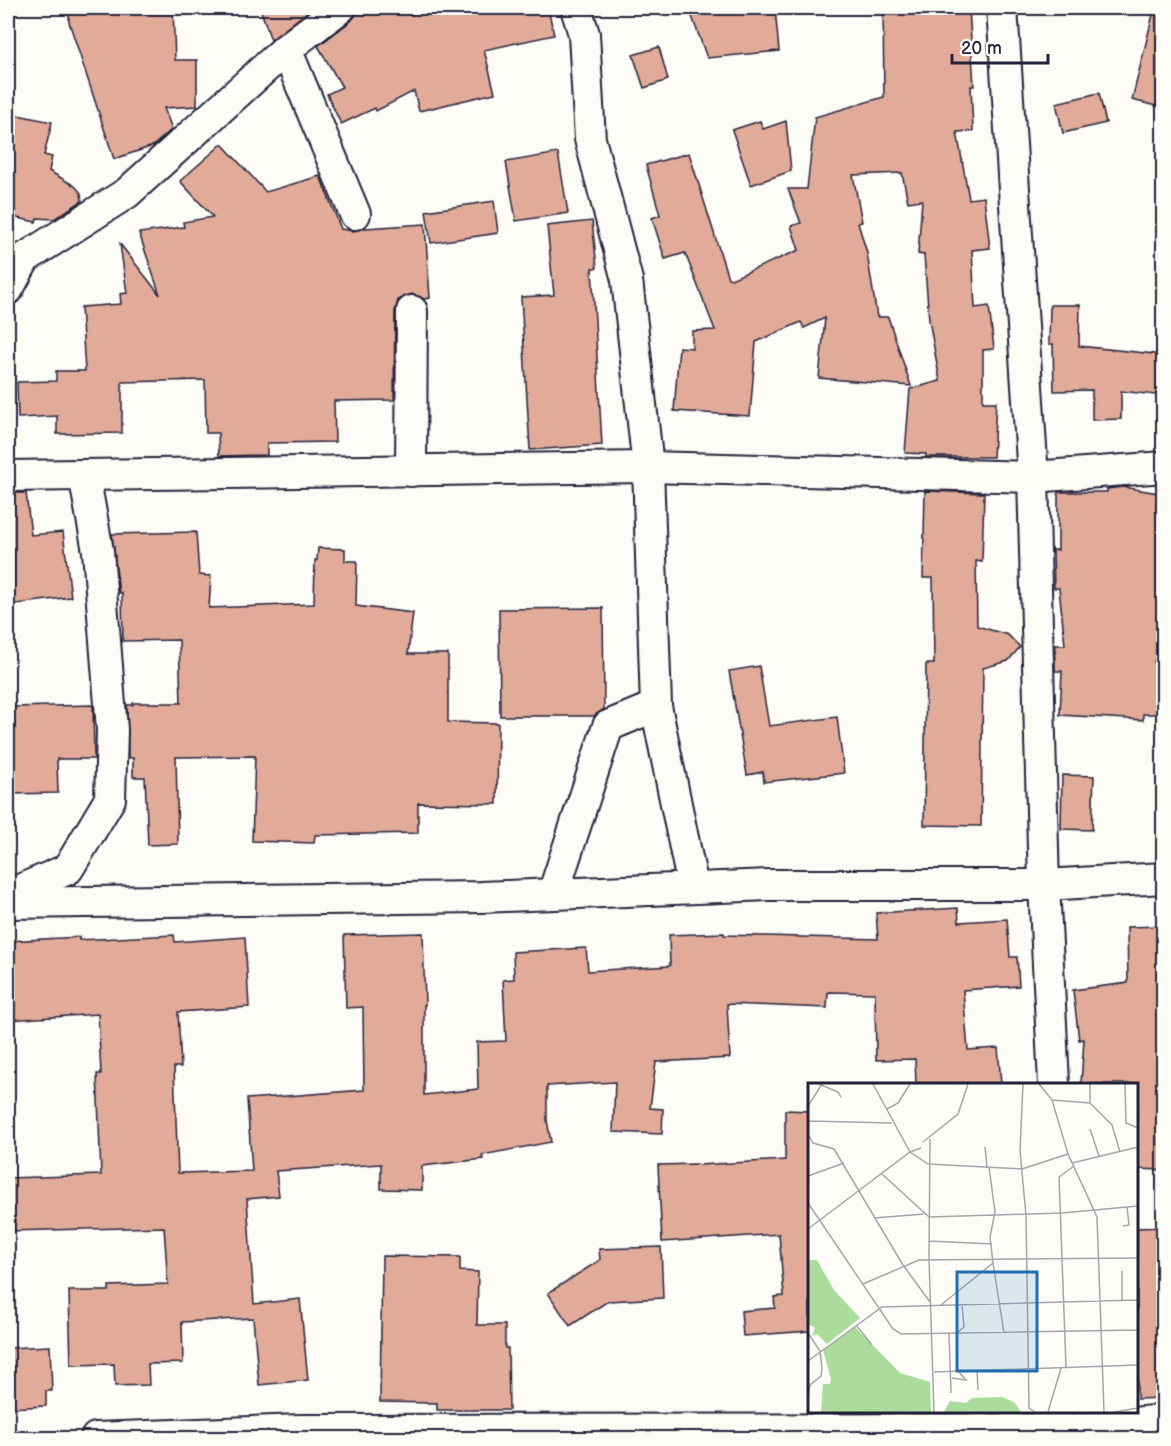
<svg xmlns="http://www.w3.org/2000/svg" width="1171" height="1446" font-family="'Balsamiq Sans',sans-serif">
<style>
.building{fill:#e2aa99;stroke:#22223b;stroke-width:1.5}
.lines{fill:none;stroke-linecap:round;stroke-linejoin:round}
.street-casing{stroke:#22223b;stroke-width:34}
.street{stroke:#fdfcf7;stroke-width:30}
.inset-road{fill:none;stroke:#a5a5ac;stroke-width:1.5}
.view{fill:#1f6fb2;fill-opacity:0.15;stroke:#1f6fb2;stroke-width:3}
.inset-edge{fill:none;stroke:#22223b;stroke-width:3}
</style>
<rect width="100%" height="100%" fill="#fdfcf7"/>
<filter id="ink" filterUnits="userSpaceOnUse"><feTurbulence type="fractalNoise" baseFrequency=".0167" numOctaves="2"/><feDisplacementMap in="SourceGraphic" scale="12" xChannelSelector="R" yChannelSelector="G"/><feConvolveMatrix kernelMatrix="1 2 1 2 8 2 1 2 1" color-interpolation-filters="sRGB"/></filter>
<g filter="url(#ink)">
<!-- building -->
<g class="building">
<path d="M69,8h104l2,52h22v46l-33,2 8,21 -19,17 -39,13 -45,-137z"/>
<path d="M260,8h52l-41,32z"/>
<path d="M357,8h191l6,27 -70,15 11,43 -76,18 -5,-20 -38,20 -1,-3 -34,16 -14,-30 15,-7 -24,-41 33,-25 5,-6z"/>
<path d="M689,8h86l4,43 -72,7z"/>
<path d="M883,8h86l5,78h-3l2,45 -16,1 12,67 15,-2 6,51 -18,2 3,58 14,-2 5,43 -11,1v52h13l-3,55h-67v-3l-21,-1 5,-64 30,-8 -11,-61 -5,-65 -6,-1 4,-54 -14,2 -6,-29 -49,2 9,47 -4,1 9,30 10,64h11l23,69 -92,-8 6,-60 -21,10 -3,-6 -45,20 -6,74 -76,-5 5,-64 13,1v-17l23,-1 -30,-77 -20,6 -13,-41 8,-3 -14,-50 43,-12 39,125 3,1 68,-29 -8,-24 10,-3 -13,-34h19l8,-72 69,-20z"/>
<path d="M1154,10l10,1v97l-32,-8z"/>
<path d="M659,47l9,33 -24,8 -11,-33z"/>
<path d="M1099,93l7,30 -43,10 -7,-30z"/>
<path d="M8,113l44,9 -8,33 8,2 -3,14 26,15 6,7 1,8 -28,18 -17,-1 -1,4 -28,-6z"/>
<path d="M760,121l3,8 23,-8 5,50 -40,14 -19,-55z"/>
<path d="M222,144l44,48 54,-16 21,53 12,2 12,-3 60,-4 5,74 -6,1 -12,-5 -14,6 -3,11 -1,89 -60,1 1,41 -68,1v12l-48,1 -1,-23h-12l-1,-53 -83,2v51l-65,1v-18l-39,2 -1,-36 39,-1v-10h29l-4,-64 40,-3 -1,-10 7,-1 -7,-49 40,51 -21,-62 45,-6 -1,-5 30,-5 -33,-36z"/>
<path d="M558,153l10,60 -52,8 -10,-59z"/>
<path d="M494,201l4,32 -67,10 -5,-32z"/>
<path d="M592,221l5,47h-5l10,177 -72,5 -9,-153 33,-2 -7,-69z"/>
<path d="M1050,305h30l-1,41 85,9v41l-43,-5v28l-29,1v-30l-38,1 -1,-47h-4z"/>
<path d="M1123,487l41,7v127l-10,42h10v51h-21v6l-83,-5 2,-44h-7v-26h10l-6,-57h-5l-1,-38h5v-58h49v-3z"/>
<path d="M925,491l59,2 -2,69 -6,-1 1,65 31,9 12,12 -12,14 -25,7 -2,158 -57,-1 2,-161h8l-1,-86h-10z"/>
<path d="M8,493h18l5,42 32,-3 8,65 -63,8z"/>
<path d="M196,532l3,43 12,1 -2,32 105,-4 1,-44h2l1,-12 27,1v12h12l-1,45 57,7 -5,41h40v68l50,1 -1,81 -79,-1v30l-103,2 -1,8 -62,-2 3,-85 -79,1 2,87 -30,1 -3,-68h-12v-19h-5l-1,-53h6v-2h48l-2,-63 -56,1 -1,-48h-3l-7,-59z"/>
<path d="M603,608l1,101 -10,7h-94l-1,-107z"/>
<path d="M759,666l10,60 68,-9 7,56 -80,9 -1,-10 -16,3 -18,-104z"/>
<path d="M93,705l1,54h-37l1,34 -50,1v-39h6l-1,-48z"/>
<path d="M1062,775l32,1 -2,54 -31,-1z"/>
<path d="M958,908l1,14 48,-3 3,38h7l2,29 -56,4 5,60 30,-2 3,36h-85l-1,-25 -39,1 -1,-67 -47,-1 -1,16 -100,-4 3,54 -74,4 -6,46 13,1 -1,25 -49,-2 2,-50 -68,4v34l4,22 -69,13 1,4 -61,7v24l-41,-1v-25l-105,7 3,25 -32,3 7,105 46,-5 8,81 -49,5 -6,-67 -71,4 1,41 -35,1 1,21 -34,1 -1,-22 -43,1 -2,-74h40v-5l59,-2 -4,-57 -156,4v-53l93,-3 -4,-101h4l-3,-60 -90,6v-79l71,-4v3l95,-5 1,7 70,-5 4,70 -71,5 3,55h-7l4,106 74,-2 -5,-72 117,-9 -1,-83 -17,1 -2,-73 79,-2 2,72h-1v90l54,-6 -1,-47 29,-1 -3,-61 11,-1 -1,-27 73,-4 2,23 82,-5 -1,-31 55,-2v2l154,4 -2,-26z"/>
<path d="M1164,926v244l-27,-1v-85h-56l3,-45 -5,1 -6,-50 55,-7 -1,-56z"/>
<path d="M785,1110l25,1v220l-67,5 -2,-25 34,-3 -1,-11 10,-1 -5,-62 -117,8 -4,-77 39,-1 1,1 87,-5z"/>
<path d="M1164,1227v171l-27,1v-171z"/>
<path d="M661,1247l2,51 -55,3 -38,25 -22,-33 52,-33 -1,-11z"/>
<path d="M382,1256l78,1v14l18,1 -1,53h28v23h3l1,62h-72v-7l-57,-1z"/>
<path d="M50,1346l2,45h-6v15l-38,2v-60z"/>
</g>
<g class="lines">
<defs>
<g id="street">
<path d="M576,8l8,26 6,105 37,141 21,187 8,239 37,181"/>
<path d="M1002,8l31,469 11,408 10,199"/>
<path d="M286,49l69,165"/>
<path d="M8,289l17,-31 102,-65 159,-144 54,-41"/>
<path d="M411,471l1,-160"/>
<path d="M8,476l640,-9 385,10 131,-10"/>
<path d="M553,894l55,-168 48,-20"/>
<path d="M8,895l60,-26 42,-70 2,-69 -14,-179 -14,-76"/>
<path d="M8,903l473,-6 288,-12h275l120,-7"/>
<path d="M96,1438l205,-8 771,-1 92,-9"/>
</g>
</defs>
<!-- street casing -->
<use href="#street" class="street-casing"/>
<!-- street -->
<use href="#street" class="street"/>
</g>
</g>
<!-- overview -->
<g transform="translate(808 1083)">
<rect width="330" height="330" fill="#fdfcf7"/>
<path d="M0,177h9l17,30 26,28 -33,26 -10,-10 -5,2 3,-8 -7,-4zM47,244l45,46 30,9 1,30h-110l2,-28h7l1,-5 -8,-29zM194,314l12,5 7,10h-77l6,-11 16,2 6,-5z" fill="#abdc9c"/>
<path class="inset-road" d="M11,1l19,8 3,5M65,1l37,68 18,12 94,5 46,-15 29,63 7,195M215,1l-3,67 6,64 3,193 6,4M231,1l13,16 16,54M282,1v19l22,22 8,27M317,1l1,39 12,5M244,17l38,3M0,23l14,-22M79,26l11,-6 12,-19M0,31v37M0,38l84,2M282,46l9,27M1,53l4,7 21,6 69,116 27,37M122,56l-1,120 5,153M115,59l35,-28 10,-30M177,64l2,20M264,80l66,-16M74,91l47,43 133,-4 76,-7M0,93l36,-13M0,120l85,126 8,5 237,-4M66,135l50,-4M315,143l6,-1 -2,-18M0,146l102,-77 11,-4M121,158l63,3M185,180l11,70M314,188v29M330,191v77M55,201l56,-24 219,-2M133,222l52,-42 -3,-26 5,-25 -6,-45M48,242l16,20M0,250l12,18 2,17 -1,8 -11,9 -2,12M149,250l7,-6 -2,-22M141,251l2,59M0,278l74,-54 256,-7M258,284l-7,-190 15,-11M169,287l1,20M126,289l204,-7M144,295l14,2 -7,-8M240,329l13,-44M306,329l24,-4"/>
<path class="view" d="M149,189h80v99h-80z"/>
<rect width="330" height="330" class="inset-edge"/>
</g>
<!-- margin -->
<rect width="1171" height="1446" fill="none" stroke="#fdfcf7" stroke-width="30"/>
<rect x="15" y="15" width="1141" height="1416" fill="none" stroke="#22223b" stroke-width="2" filter="url(#ink)"/>
<!-- scale -->
<path d="M952 54v9h96v-9" fill="none" stroke="#22223b" stroke-width="3"/>
<text x="961" y="54" font-size="18" fill="#22223b" stroke="#fdfcf7" stroke-width="4.5" paint-order="stroke">20 m</text>
</svg>
